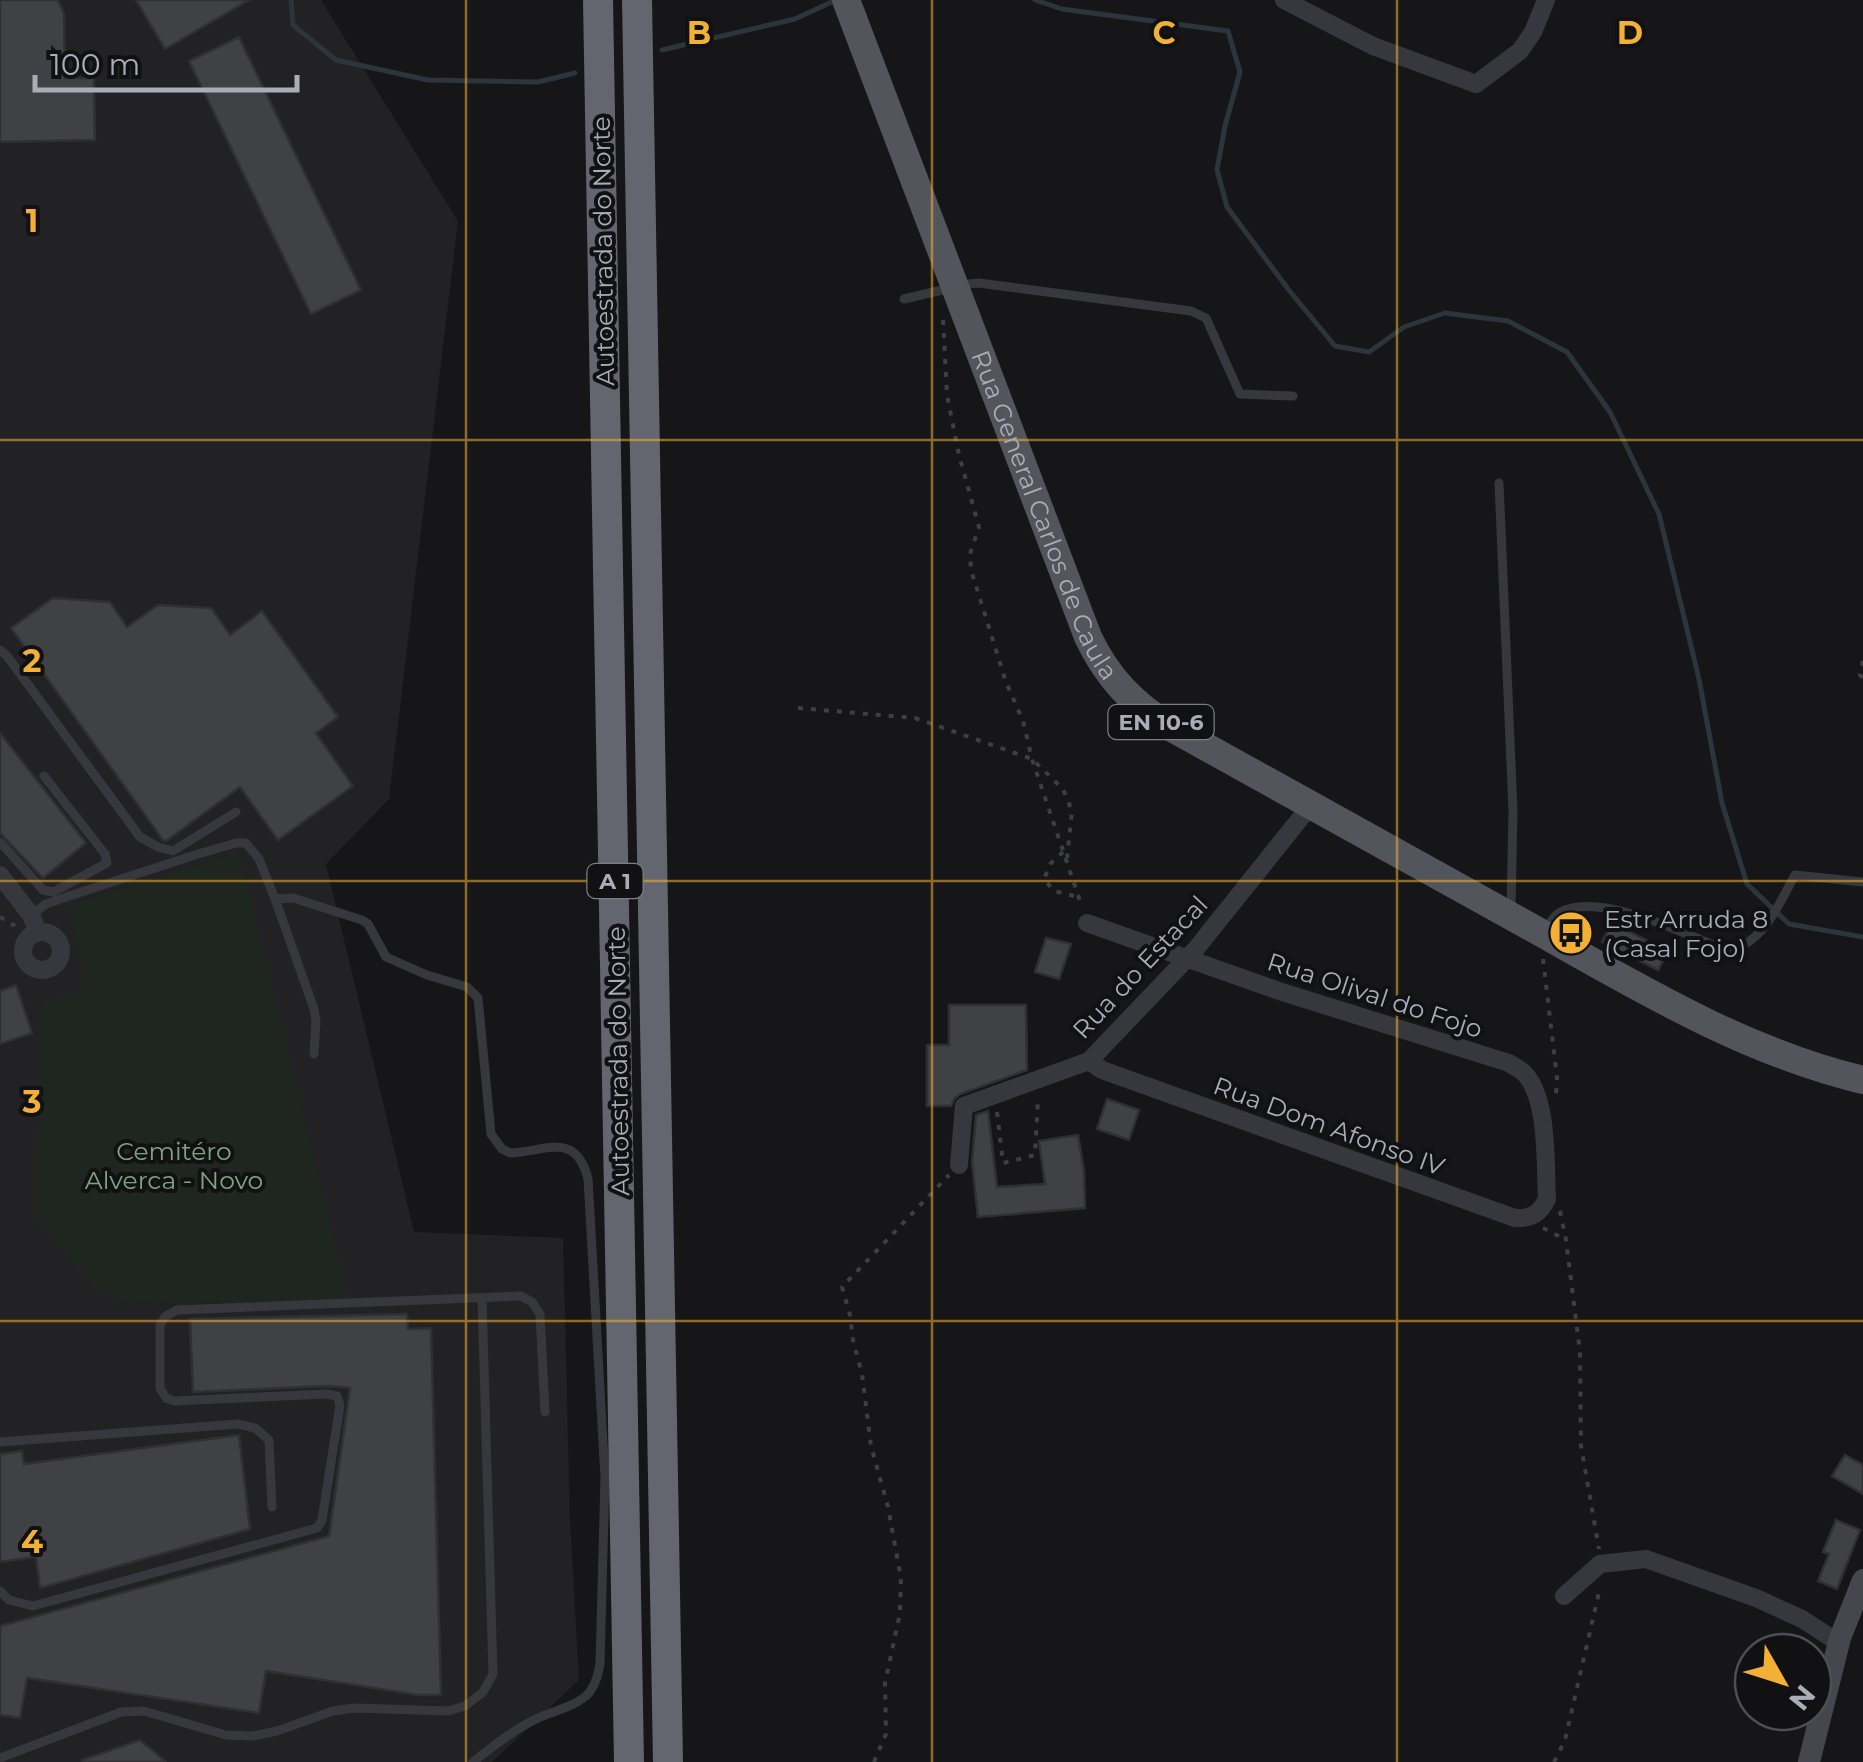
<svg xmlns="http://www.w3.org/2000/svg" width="1863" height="1762" font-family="Montserrat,sans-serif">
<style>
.built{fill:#222225}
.green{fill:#1e261f}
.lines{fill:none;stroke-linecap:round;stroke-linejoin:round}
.stream{stroke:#2c353c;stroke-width:5}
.building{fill:#404145;stroke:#303034;stroke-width:2.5}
.path{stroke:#3d3f44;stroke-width:4;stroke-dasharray:5 8;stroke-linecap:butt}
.lane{stroke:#37383d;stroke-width:9}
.street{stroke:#37383d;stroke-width:18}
.secondary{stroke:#45474d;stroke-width:22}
.primary{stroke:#53555c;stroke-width:28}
.highway{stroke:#63666e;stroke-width:30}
.grid{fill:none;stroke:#f2b134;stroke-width:2.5;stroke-opacity:0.55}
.labels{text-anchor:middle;stroke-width:8;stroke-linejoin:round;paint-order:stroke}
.shield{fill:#111113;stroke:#7b7e86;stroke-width:2.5}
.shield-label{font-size:22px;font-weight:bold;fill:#a8adb8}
.street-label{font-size:25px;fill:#a8adb8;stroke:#111113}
.poi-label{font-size:25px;fill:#a8adb8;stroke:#111113;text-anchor:start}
.park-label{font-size:25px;fill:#7fa381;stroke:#111113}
.grid-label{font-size:32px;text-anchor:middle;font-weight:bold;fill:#f2b134;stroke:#111113;stroke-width:8;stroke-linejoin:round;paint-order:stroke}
</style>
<rect width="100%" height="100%" fill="#161618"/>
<!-- built -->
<path class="built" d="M0,0h321l137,221 -69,578 -63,65 88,368 149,6 7,282 9,160 -87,82h-492z"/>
<!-- green -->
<path class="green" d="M239,852l110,448 -224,3 -26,-10 -64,-73 7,-217 45,-14 -18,-84z"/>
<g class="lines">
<!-- stream -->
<g class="stream">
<path d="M291,0l2,25 43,35 92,20 110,2 37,-9"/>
<path d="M1035,0l27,9 166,22 12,41 -15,54 -8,44 10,37 61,82 47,57 34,6 35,-25 41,-14 63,8 59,31 43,60 49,102 40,165 23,124 25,81 42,40 74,13"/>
<path d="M662,50l133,-31 41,-19"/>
</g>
</g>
<!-- building -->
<g class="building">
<path d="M0,0h58l6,14 1,64h29l1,62 -95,2z"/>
<path d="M136,0h113l-84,49z"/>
<path d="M239,37l122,253 -50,24 -122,-253z"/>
<path d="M53,598l57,4 17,25 31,-22 53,3 19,27 32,-24 76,106 -22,16 37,53 -75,54 -38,-53 -74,54 -3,-1 -152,-212z"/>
<path d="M0,733l86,110 -43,35 -43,-45z"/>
<path d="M1612,923l56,28 -10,19 -56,-28z"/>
<path d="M1046,938l25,6 -12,35 -24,-7z"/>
<path d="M16,985l16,48 -32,11v-53z"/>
<path d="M949,1005h77l1,65 -67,24 -5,4 -4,8h-24v-61h22z"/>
<path d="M1107,1099l32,11 -10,30 -32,-11z"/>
<path d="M988,1111l9,76 48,-3 -6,-43 39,-6 6,36 1,37 -107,9 -6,-55 4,-47z"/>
<path d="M407,1314l1,15 23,-1 10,367h-23l-152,-24 -7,42 -232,-35 -7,40 -20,-3v-89l329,-90 21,-148 -23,-2 -134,6 -3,-73z"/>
<path d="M239,1435l11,94 -210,59 -4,-31 -36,5v-108l22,-3 2,13z"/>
<path d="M1845,1455l18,10v29l-31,-18z"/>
<path d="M1836,1520l24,10 -23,59 -19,-8 11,-27 -6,-2z"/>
<path d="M140,1740l26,22h-84v-2z"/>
</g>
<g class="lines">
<!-- path -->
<g class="path">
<path d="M943,320l4,75 12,60 20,72 -9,27 1,16 35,112 17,39 9,38 50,148"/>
<path d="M1863,661l-3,14 3,3"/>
<path d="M798,708l117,10 117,41 31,30 9,22 -5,47"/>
<path d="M1063,852l-12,11 -7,16 10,12 24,6"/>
<path d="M0,917l13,8 5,-3"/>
<path d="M1543,959l14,119 -1,16"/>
<path d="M997,1112l6,51 32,-8 3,-56"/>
<path d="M1560,1211l6,29 14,112 1,94 18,103"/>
<path d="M1543,1228l23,12"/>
<path d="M874,1762l12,-28 -1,-51 15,-70 1,-35 -13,-71 -17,-61 -9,-72 -9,-34 -3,-25 -8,-28 107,-112"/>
<path d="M1554,1762l11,-22 35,-152"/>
</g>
<!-- lane -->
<g class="lane">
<path d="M904,299l64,-15 11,-1 212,28 15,7 34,76 53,2"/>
<path d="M1499,483l14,328 -2,97"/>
<path d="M0,650l7,6 133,181 18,10 15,4 63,-39"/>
<path d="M0,842l43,48 10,2 54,-29 -2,-9 -61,-78"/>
<path d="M275,899l39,110 2,12 -2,33"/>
<path d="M31,915l15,-11 14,-5 138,-45 38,-11h10l13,16 16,40 18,-1 69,22 6,4 18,33 41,18 40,12 11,11 13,136 11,15 8,4c35,-1 66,-23 78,26l17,298 -5,187c-2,10 -4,20 -11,29 -14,15 -39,18 -57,28 -21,11 -40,26 -59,41"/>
<path d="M1545,932c4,-7 7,-15 14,-19 39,-23 129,22 168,38 37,-7 52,-48 68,-76l68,7"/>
<path d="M0,1442l238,-18 17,4 14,12 3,67"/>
<path d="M0,1591l9,9 24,6 284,-78 5,-8 18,-115 -3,-9 -10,-2 -153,7 -8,-3 -6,-10v-63l6,-9 11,-6 344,-14 11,6 8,12 5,98"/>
<path d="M0,1758l121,-46 23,-1 82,24 27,1 24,-5 56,-20 21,-3 94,3 17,-5 18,-14 10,-18 -11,-376"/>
</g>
<!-- street -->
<g class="street">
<path d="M1284,0l89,46 103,38 44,-33 13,-19 13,-32"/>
<path d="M0,875l31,40 7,17"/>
<path d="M1087,923l192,68 230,72c4,3 9,5 14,9 26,24 22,93 24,127 -7,14 -15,20 -32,19l-413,-148 -13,-9"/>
<circle cx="42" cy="951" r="19"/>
<path d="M959,1165l5,-59 125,-45 106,-111 116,-145"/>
<path d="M1564,1596l36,-32 46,-5 110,39 46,21 37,24"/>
</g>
<!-- secondary -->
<path class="secondary" d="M1809,1762l31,-124 23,-58"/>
<!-- primary -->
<path class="primary" id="s1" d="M846,0l242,637c19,40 45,68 84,91 115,64 231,127 346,192 110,61 222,131 345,160"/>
<!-- highway -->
<g class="highway">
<path d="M598,0l31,1762"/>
<path d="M637,0l31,1762"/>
</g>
</g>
<!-- grid -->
<path class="grid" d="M466,0v1762M932,0v1762M1397,0v1762M0,440h1863M0,881h1863M0,1321h1863"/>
<!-- icons -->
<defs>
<symbol id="bus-disc" viewBox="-11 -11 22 22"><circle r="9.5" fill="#f2b134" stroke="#111113"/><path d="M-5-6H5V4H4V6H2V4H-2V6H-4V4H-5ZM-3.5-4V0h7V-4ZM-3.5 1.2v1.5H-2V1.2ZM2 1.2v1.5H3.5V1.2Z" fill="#111"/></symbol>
</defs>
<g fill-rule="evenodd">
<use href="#bus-disc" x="1546" y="908" width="50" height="50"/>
</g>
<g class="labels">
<!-- shield labels -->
<g class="shield">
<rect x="1108.5" y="705" width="105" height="34" rx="8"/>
<rect x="587.5" y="864" width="55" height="34" rx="8"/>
</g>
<g class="shield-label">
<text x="1161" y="730">EN 10-6</text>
<text x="615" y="889">A 1</text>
</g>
<!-- street labels -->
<g class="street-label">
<text transform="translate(603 251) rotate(-91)" y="9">Autoestrada do Norte</text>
<text dy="9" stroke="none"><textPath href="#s1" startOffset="552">Rua General Carlos de Caula</textPath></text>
<text transform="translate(1140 967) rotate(-47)" y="9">Rua do Estacal</text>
<text transform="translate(1375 995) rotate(18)" y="9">Rua Olival do Fojo</text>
<text transform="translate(618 1061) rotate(-91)" y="9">Autoestrada do Norte</text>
<text transform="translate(1329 1126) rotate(20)" y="9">Rua Dom Afonso IV</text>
</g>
<!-- poi labels -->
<g class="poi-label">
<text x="1604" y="928">Estr Arruda 8<tspan x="1604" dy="29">(Casal Fojo)</tspan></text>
</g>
<!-- park labels -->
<g class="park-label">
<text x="174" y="1160">Cemitéro<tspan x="174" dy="29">Alverca - Novo</tspan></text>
</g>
</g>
<g class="grid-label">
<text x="699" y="44">B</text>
<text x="1164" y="44">C</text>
<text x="1630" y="44">D</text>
<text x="32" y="232">1</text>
<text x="32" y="672">2</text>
<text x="32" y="1113">3</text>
<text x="32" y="1553">4</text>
</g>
<!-- north arrow -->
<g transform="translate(1783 1682) rotate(129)"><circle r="48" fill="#111113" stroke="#4d4f55" stroke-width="2.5"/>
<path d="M0-8L18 38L0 25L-18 38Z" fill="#f2b134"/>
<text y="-15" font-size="28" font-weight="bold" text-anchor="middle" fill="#a8adb8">N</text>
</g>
<!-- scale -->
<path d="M35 75v15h262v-15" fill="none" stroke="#a8adb8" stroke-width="5"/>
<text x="50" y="75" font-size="30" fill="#a8adb8" stroke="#111113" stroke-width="8" paint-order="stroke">100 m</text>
</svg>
